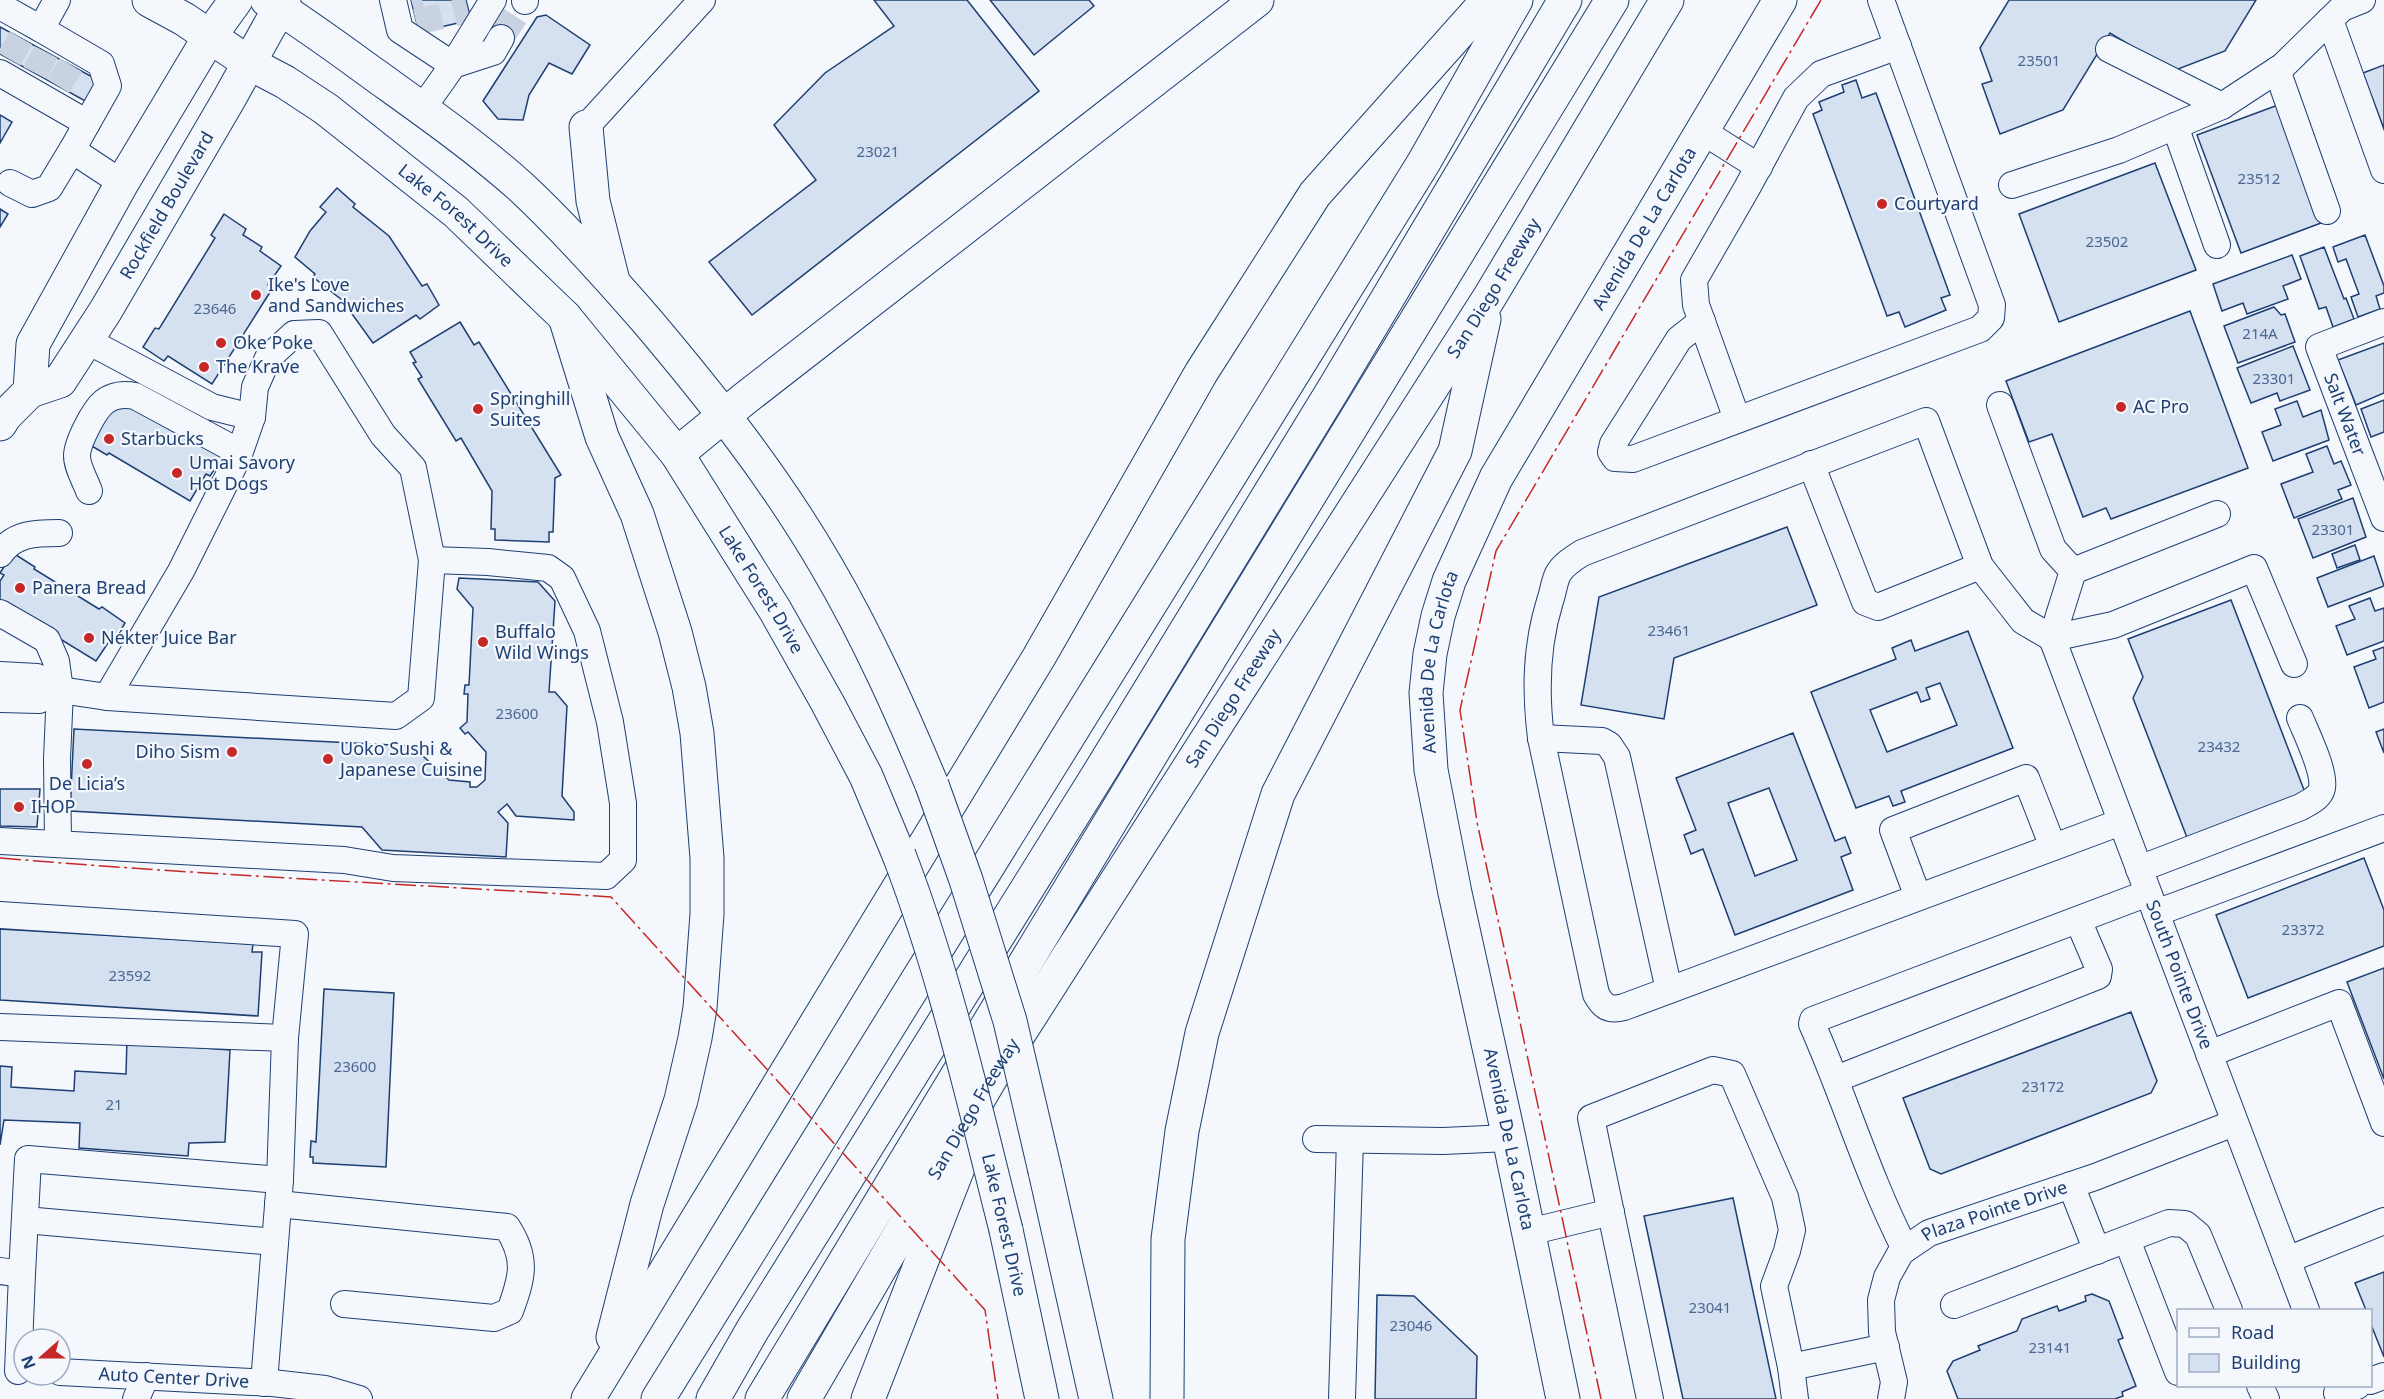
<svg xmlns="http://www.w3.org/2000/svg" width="2384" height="1399" font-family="'Noto Sans',sans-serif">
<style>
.building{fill:#d5e0f0;stroke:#1d3f73;stroke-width:1.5;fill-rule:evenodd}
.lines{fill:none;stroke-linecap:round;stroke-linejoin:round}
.minor-tunnel{stroke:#c9d2e0;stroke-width:26;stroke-dasharray:26 13;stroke-linecap:butt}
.minor-casing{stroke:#1d3f73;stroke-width:28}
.major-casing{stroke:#1d3f73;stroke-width:35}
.highway-casing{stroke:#1d3f73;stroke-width:35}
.minor{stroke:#f4f7fb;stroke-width:26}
.major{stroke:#f4f7fb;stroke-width:33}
.highway{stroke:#f4f7fb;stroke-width:33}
.major-bridge-casing{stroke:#1d3f73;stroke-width:35;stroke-linecap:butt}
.major-bridge{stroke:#f4f7fb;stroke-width:33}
.power{stroke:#c62828;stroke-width:1.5;stroke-dasharray:21 4.5 3 4.5;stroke-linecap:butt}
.poi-dot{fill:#c62828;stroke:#f4f7fb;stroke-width:2}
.labels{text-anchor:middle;stroke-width:4.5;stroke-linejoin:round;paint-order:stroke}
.number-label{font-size:15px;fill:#4b6792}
.poi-label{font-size:18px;fill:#1d3f73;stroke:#f4f7fb;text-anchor:start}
.street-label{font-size:18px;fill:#1d3f73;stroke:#f4f7fb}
</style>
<rect width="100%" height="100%" fill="#f4f7fb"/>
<!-- building -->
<g class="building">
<path d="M411,0h55l5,20 -52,12z"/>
<path d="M874,0h93l72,91 -287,224 -43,-53 107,-82 -42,-55 51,-52 69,-47z"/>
<path d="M990,0h99l5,6 -60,49z"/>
<path d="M2009,0h247l-31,51 -52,20 -63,-38 -47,77 -63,24 -18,-50 10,-3 -12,-33z"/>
<path d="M546,15l44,30 -18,29 -23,-11 -20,32 -6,25 -25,-1 -15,-18 54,-84z"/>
<path d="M0,27l98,53 -11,22 -87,-48z"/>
<path d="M2384,65v64l-21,-56z"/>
<path d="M1856,80l6,18 14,-5 74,202 -9,3 5,12 -41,17 -6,-15 -12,4 -74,-202 9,-4 -3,-8 25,-10 -2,-7z"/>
<path d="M2278,105l43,118 -80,30 -44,-118z"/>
<path d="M0,115l12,7 -12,21z"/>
<path d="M2155,163l41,107 -137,52 -40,-108z"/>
<path d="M337,188l18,16 -2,3 36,29 33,50 5,-2 12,21 -19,14 -4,-4 -43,28 -31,-43 -29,-23 2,-3 -20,-17 15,-26 16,-19 -6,-5z"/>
<path d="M0,209l8,5 -8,13z"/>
<path d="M224,214l22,15 -3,6 19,12 -2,4 21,15 -13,19 4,4 -60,95 -44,-28 -4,5 -21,-14 12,-19 4,1 56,-91 -4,-3z"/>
<path d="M2365,235l19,51v7l-8,3 4,13 -22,8 -7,-20 8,-3 -13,-35 -8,3 -5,-15z"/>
<path d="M2324,247l20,52 2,-1 8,21 -21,8 -7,-20 -7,2 -19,-53z"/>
<path d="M2292,255l9,24 -18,7 5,13 -41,15 -4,-11 -21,8 -9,-27z"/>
<path d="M2274,307l7,8 4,-1 10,28 -57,21 -14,-37z"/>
<path d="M2190,311l58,157 -137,51 -5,-11 -23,9 -31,-83 -23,8 -23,-61z"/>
<path d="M460,322l14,23 5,-3 82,133 -6,3 -2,54h-4v10l-54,-2v-11h-4l1,-38 -31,-53 -5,3 -38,-62 4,-2 -9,-14 3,-1 -6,-10z"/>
<path d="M2384,343v50l-28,12 -18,-45z"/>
<path d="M2293,346l17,44 -30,11 -3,-8 -26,10 -14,-35z"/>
<path d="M2384,400v32l-13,5 -10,-28z"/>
<path d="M123,401l74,45 4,-4 22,15 -13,19 -4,-2 -16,27 -81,-48 -2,2 -22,-13 31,-38z"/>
<path d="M2297,401l6,16 18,-7 8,30 -56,21 -11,-29 19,-7 -6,-16z"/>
<path d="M2327,446l7,18 7,-3 10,24 -13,5 4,9 -48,19 -13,-34 32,-12 -7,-18z"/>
<path d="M2353,498l13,39 -53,21 -15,-39z"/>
<path d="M1787,527l30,78 -143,53 -10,61 -83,-14 18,-108z"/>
<path d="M2355,545l5,15 -23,8 -5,-14z"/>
<path d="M13,553l22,14 -1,2 65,40 3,-2 23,16 -12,20 -3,-3 -14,21 -96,-59v-21l4,-6 -4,-2z"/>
<path d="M2374,556l10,30 -56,21 -11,-29z"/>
<path d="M459,578l79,4 17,19 -6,91h6l12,14 -5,90 12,16v8l-58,-4 -9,-12 -9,8 10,11 -2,34 -124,-7 -20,-23 -292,-16 4,-82 338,17 37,34 21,2v5h7l8,-7 1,-28 -18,-20 -3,2 -5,-6 7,-6 1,-28h-4l1,-9h4l4,-77 -16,-19z"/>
<path d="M2370,598l5,13 9,-3v33l-37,14 -11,-29 19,-7 -6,-13z"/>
<path d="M2231,600l75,195 -118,45 -55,-142 10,-21 -15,-38z"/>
<path d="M1968,631l45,117 -112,43 4,11 -12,4 -4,-10 -33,12 -45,-116 85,-33 -4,-11 19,-8 4,11zM1940,683l17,42 -70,27 -17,-42 47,-18 4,10 9,-3 -4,-11z"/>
<path d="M2384,647v55l-15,6 -15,-41 22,-8 -3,-8z"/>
<path d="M2384,729v24l-8,-21z"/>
<path d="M1793,733l42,108 10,-4 6,16 -10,4 12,33 -118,45 -32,-86 -12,5 -7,-19 12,-5 -20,-52zM1769,788l28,72 -42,16 -27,-73z"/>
<path d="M0,789h40l-3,38 -37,-1z"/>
<path d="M2364,858l20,52v36l-136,52 -32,-83z"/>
<path d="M0,929l253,15 -1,8h10l-4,64 -258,-16z"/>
<path d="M2384,968v111l-37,-97z"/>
<path d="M324,989l70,4 -8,174 -73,-4v-6h-3l1,-16 5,1z"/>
<path d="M2131,1012l26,69 -6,12 -210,81 -11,-5 -27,-71z"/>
<path d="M127,1039l10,4 93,7 -5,92 -36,1 -1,13 -109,-8 1,-25 -76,-3 -4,25v-79l12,1 -1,20 63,4 1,-20 51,3z"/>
<path d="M1733,1198l43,201h-93l-39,-183z"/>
<path d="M2384,1272v85l-14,-35v-12h-4l-11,-27z"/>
<path d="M2092,1294l17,7 14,37 -5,2 18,46 -14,6 1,4 -8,3h-157l-11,-28 6,-10 27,-11 -2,-4 39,-15 5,-12 35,-13 2,5 27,-10 -1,-5z"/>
<path d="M1377,1295l37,1 63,60 -1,43h-101z"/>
</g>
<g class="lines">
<!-- minor-tunnel -->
<g class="minor-tunnel">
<path d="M412,3l10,-3"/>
<path d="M416,22l52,-12"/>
<path d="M501,38l24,-37"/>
<path d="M9,59l12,-21"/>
<path d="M35,73l11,-21"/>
<path d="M58,86l13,-21"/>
</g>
<defs>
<g id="minor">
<path d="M57,0l-16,29 60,35 7,22 -36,64 50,33"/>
<path d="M393,0l7,30 53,35 40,-65"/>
<path d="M525,1v-1"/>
<path d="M0,6l41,23"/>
<path d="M2330,20l54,150"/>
<path d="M2109,49l113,57"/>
<path d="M2277,70l50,141"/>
<path d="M0,73l87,50"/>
<path d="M422,109l31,-44 40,-13 8,-14"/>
<path d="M2175,126l42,119"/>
<path d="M586,127l116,-127"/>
<path d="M1702,131l57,36"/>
<path d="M10,183l22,11 17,-6 23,-38"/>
<path d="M2012,185l107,-35 103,-44 61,-40 59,-58 20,-8"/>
<path d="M1702,321l-23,18 -66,105 -2,8 4,6 18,1 347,-130 11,-11 1,-13 -111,-305"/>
<path id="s1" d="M2384,322l-65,25 65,171"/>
<path d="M86,340l126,67 40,10 -14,40 -57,114 -74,126"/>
<path d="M2000,405l53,144 20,22"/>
<path d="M252,417l3,-30 13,-29 26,-24 25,-1 64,102 30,33 19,92"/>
<path d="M1737,419l-41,-114 -2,-25 53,-92 49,-90 25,-24 77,-28"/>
<path d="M1811,464l54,138 13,5 102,-41"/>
<path d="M89,491c-4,-11 -12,-24 -12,-35 0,-13 17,-46 27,-54 9,-7 21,-8 31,-6l104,56"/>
<path d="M0,554c14,-21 36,-21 59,-21"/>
<path d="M0,613l47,27 9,21 4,29 -3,69 1,85"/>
<path id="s2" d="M2052,638l254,672"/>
<path d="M2052,638l21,-67 144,-57"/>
<path d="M0,675l37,2 23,13 47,7 289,19 25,-18 11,-138 56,2 60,6 14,10 25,53 23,91 13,81v57l-17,16 -213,-8 -49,-8 -344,-19"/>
<path d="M0,699l39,1 21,-10"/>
<path d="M1541,738l61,3 7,4 8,12 52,233"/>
<path d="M2121,822l-497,185c-15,4 -21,0 -28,-13l-55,-256c-6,-48 -5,-92 9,-137 3,-8 4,-19 8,-27 5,-9 16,-16 24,-21l344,-132 54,145 43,55 29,17 61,-13 141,-57 40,96"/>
<path d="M2139,869l162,-62c8,-5 19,-9 21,-19 3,-17 -15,-53 -22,-70"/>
<path d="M1918,897l-25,-67 133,-52 27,69"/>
<path d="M2156,913l228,-85"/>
<path d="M0,915l295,19 -10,104 -5,142 -16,203"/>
<path d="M0,1027l285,11"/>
<path d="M2209,1054l130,-51 45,120"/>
<path d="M1836,1079l262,-103 1,-7 -21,-49"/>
<path d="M1316,1139l127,2 66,-3"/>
<path d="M2071,1185l26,66"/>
<path d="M278,1204l229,23c21,32 15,51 3,84l-16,7 -150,-14"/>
<path d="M25,1220l250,22"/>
<path d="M1529,1232l82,-20"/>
<path d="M2127,1240l51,132"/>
<path d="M1905,1249c-37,-72 -60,-151 -93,-225l1,-4 335,-127"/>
<path d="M2287,1260l97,-39"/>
<path d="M0,1271l22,3 6,-115 252,21"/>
<path d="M1954,1305l215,-82 16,1 13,11 31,75"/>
<path d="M1791,1367l95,-20"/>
<path d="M18,1371l4,-97"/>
<path id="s3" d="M60,1372l212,11 53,6 34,10"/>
<path d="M2370,1381l14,-5"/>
<path d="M2260,1386l6,13"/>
<path d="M2337,1393l20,-7"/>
<path d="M136,1399l10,-23"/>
<path d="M1342,1399l8,-259"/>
<path d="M1650,1399l-59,-281 122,-48 19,4 53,123 7,33 -5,21 -13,35 17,81 4,32"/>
<path id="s4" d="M1891,1399l3,-17 -12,-50 -1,-32 6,-23 14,-25 28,-19 166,-56 139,-54"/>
</g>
<g id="major">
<path id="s5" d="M149,0l35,19 65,44 36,19 41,27 130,103 109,105 112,137 98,156 52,92 39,74 33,79"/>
<path d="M267,0c37,23 72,49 108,75 50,36 100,71 146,112 45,42 86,88 126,134 66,78 129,158 180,246 41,70 74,144 105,218"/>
<path d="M586,127l7,74 20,80"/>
<path d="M30,391l3,-47 89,-161 88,-147 26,-36"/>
<path id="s6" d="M0,424l5,-8 25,-25 30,-10 46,-71 123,-211 55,-99"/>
<path d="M1045,1171l51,228"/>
<path d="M1006,1230l36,169"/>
<path id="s7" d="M1563,1399l-54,-261 -54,-245 -24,-123 -5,-77 4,-39 8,-38 11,-35 47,-103 284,-478"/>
</g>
<g id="highway">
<path d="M565,317l37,120 35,77 38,118 14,55 8,46 10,125v56l-7,94 -5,30 -14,62 -34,104 -34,133"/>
<path d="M677,454l66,-54 514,-400"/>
<path d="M588,1399l451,-742 162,-284 114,-179 173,-194"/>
<path d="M658,1399l766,-1237 92,-162"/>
<path d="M713,1399l40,-70 348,-559 235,-385 229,-385"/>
<path d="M762,1399l390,-646 460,-753"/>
<path id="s8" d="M804,1399l188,-323 497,-778 178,-298"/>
<path d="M868,1399l92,-236"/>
<path d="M1167,1399l1,-160 14,-108 20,-98 76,-239 177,-343 29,-132"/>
</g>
</defs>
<!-- minor casing -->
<use href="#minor" class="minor-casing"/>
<!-- major casing -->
<use href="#major" class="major-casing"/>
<!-- highway casing -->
<use href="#highway" class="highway-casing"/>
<!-- minor -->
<use href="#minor" class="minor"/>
<!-- major -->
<use href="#major" class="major"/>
<!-- highway -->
<use href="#highway" class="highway"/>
<defs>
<g id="major-bridge">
<path d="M932,785l34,95 44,141 35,150"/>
<path d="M899,855c47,122 75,249 107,375"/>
</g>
</defs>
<!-- major-bridge casing -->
<use href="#major-bridge" class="major-bridge-casing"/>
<!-- major-bridge -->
<use href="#major-bridge" class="major-bridge"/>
<!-- power -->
<g class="power">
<path d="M0,858c203,17 407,26 611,39l374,413 13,89"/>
<path d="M1601,1399l-124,-577 -17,-112 36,-159 325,-551"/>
</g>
</g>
<!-- markers -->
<g class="poi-dot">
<circle cx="1882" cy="204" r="6"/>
<circle cx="256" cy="295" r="6"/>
<circle cx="221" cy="343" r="6"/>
<circle cx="204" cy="367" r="6"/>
<circle cx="2121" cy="407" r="6"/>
<circle cx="478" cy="409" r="6"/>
<circle cx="109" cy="439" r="6"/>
<circle cx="177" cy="473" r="6"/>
<circle cx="20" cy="588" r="6"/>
<circle cx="89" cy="638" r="6"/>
<circle cx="483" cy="642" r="6"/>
<circle cx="232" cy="752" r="6"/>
<circle cx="328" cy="759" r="6"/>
<circle cx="87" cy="764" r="6"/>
<circle cx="19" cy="807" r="6"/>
</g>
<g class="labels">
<!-- number labels -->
<g class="number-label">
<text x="2039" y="66">23501</text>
<text x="878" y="157">23021</text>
<text x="2259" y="184">23512</text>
<text x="2107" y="247">23502</text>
<text x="215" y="314">23646</text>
<text x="2260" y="339">214A</text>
<text x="2274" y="384">23301</text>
<text x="2333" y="535">23301</text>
<text x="1669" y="636">23461</text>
<text x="517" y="719">23600</text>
<text x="2219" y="752">23432</text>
<text x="2303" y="935">23372</text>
<text x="130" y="981">23592</text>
<text x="355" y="1072">23600</text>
<text x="2043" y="1092">23172</text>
<text x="114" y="1110">21</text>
<text x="1710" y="1313">23041</text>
<text x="1411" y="1331">23046</text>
<text x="2050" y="1353">23141</text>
</g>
<!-- poi labels -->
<g class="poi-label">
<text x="1894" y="210">Courtyard</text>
<text x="268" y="291">Ike's Love<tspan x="268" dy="21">and Sandwiches</tspan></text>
<text x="233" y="349">Oke Poke</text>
<text x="216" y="373">The Krave</text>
<text x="490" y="405">Springhill<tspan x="490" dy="21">Suites</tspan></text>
<text x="2133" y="413">AC Pro</text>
<text x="121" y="445">Starbucks</text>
<text x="189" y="469">Umai Savory<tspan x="189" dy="21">Hot Dogs</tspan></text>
<text x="32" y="594">Panera Bread</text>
<text x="495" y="638">Buffalo<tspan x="495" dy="21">Wild Wings</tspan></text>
<text x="101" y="644">Nékter Juice Bar</text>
<text x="340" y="755">Uoko Sushi &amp;<tspan x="340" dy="21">Japanese Cuisine</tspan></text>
<text x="220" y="758" text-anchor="end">Diho Sism</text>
<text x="87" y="790" text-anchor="middle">De Licia’s</text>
<text x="31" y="813">IHOP</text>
</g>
<!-- street labels -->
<g class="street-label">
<text dy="6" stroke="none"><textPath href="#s6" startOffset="282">Rockfield Boulevard</textPath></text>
<text dy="6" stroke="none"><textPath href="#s5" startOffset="376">Lake Forest Drive</textPath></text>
<text dy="6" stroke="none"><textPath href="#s7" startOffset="1238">Avenida De La Carlota</textPath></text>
<text dy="6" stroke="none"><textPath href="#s8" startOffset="1308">San Diego Freeway</textPath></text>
<text dy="6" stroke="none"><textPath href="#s1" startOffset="142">Salt Water</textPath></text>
<text dy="6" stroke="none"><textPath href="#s5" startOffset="862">Lake Forest Drive</textPath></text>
<text dy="6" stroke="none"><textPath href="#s7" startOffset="752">Avenida De La Carlota</textPath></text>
<text dy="6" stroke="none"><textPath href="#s8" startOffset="822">San Diego Freeway</textPath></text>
<text dy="6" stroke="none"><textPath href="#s2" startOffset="360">South Pointe Drive</textPath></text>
<text dy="6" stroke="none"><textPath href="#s8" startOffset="336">San Diego Freeway</textPath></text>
<text transform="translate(1509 1139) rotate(78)" y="6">Avenida De La Carlota</text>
<text dy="6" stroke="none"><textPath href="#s4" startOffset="256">Plaza Pointe Drive</textPath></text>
<text transform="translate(1004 1225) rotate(77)" y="6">Lake Forest Drive</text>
<text dy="6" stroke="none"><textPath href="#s3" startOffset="114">Auto Center Drive</textPath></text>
</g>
</g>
<!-- legend -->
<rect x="2177" y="1309" width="195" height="78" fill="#f4f7fb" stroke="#9eadc5" stroke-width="1.5"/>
<rect x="2189" y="1328" width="30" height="9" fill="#f4f7fb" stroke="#9eadc5" stroke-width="1.5"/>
<text x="2231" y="1339" font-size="18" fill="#1d3f73">Road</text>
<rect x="2189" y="1354" width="30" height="18" fill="#d5e0f0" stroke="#9eadc5" stroke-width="1.5"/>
<text x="2231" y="1369" font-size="18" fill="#1d3f73">Building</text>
<!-- north arrow -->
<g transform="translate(42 1357) rotate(249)"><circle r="28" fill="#f4f7fb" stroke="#9eadc5" stroke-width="1.5"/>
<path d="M0-4.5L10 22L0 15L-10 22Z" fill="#c62828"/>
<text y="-9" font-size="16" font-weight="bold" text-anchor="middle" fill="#1d3f73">N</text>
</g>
</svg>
